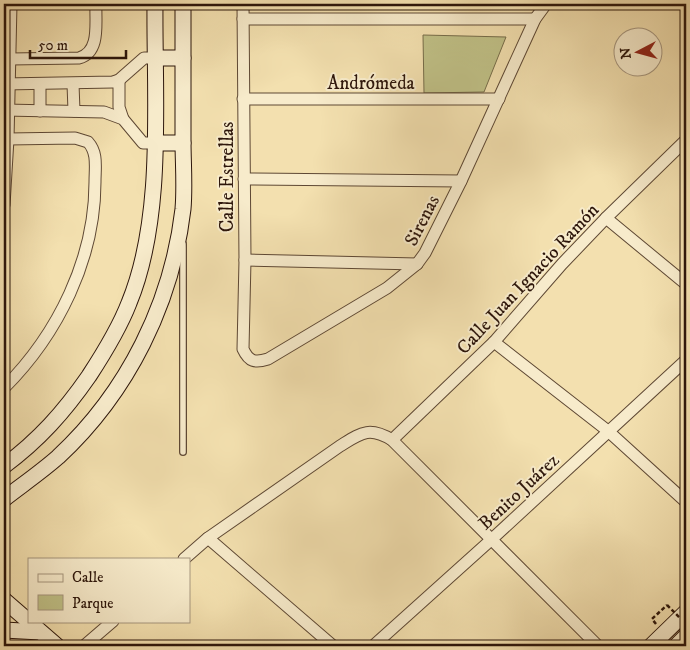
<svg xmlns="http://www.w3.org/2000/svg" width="690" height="650" font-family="'IM FELL DW Pica',serif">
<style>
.green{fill:#c0c187;stroke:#766c49}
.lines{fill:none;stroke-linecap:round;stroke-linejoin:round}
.lane-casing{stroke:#5e4834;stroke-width:8}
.street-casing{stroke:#5e4834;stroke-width:13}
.secondary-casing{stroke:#2d160b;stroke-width:17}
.path{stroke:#2d160b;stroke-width:2.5;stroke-dasharray:4 2.5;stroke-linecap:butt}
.lane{stroke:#f7ebcb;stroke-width:5.5}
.street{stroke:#f7ebcb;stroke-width:11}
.secondary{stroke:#f7ebcb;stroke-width:15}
.path-bridge{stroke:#2d160b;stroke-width:2.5;stroke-dasharray:4 2.5;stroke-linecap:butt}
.labels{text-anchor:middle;stroke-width:4;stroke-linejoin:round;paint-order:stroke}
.street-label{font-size:19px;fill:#2d160b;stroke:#f7ebcb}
</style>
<rect width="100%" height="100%" fill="#f3e0af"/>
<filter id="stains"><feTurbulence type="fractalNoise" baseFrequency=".004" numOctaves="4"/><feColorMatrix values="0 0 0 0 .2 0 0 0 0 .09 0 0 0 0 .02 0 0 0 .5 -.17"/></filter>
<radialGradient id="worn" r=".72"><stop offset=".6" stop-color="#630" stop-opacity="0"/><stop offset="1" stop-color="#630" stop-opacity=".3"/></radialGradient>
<!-- green -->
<path class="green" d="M423,35l83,2 -22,55 -60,1z"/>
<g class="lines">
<defs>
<path id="lane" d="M183,244v208"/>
<g id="street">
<path d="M243,4l2,256 -2,89c6,13 12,14 25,10l119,-71 30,-24 8,-11 36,-72 74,-162 11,-15"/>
<path d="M243,19h292"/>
<path d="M10,59l69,-1c22,-6 16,-36 17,-54"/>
<path d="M119,80v27l4,12"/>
<path d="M4,84l109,-2 6,-2 25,-22h11"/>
<path d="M73,84l1,27"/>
<path d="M40,85v26"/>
<path d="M243,99h256"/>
<path d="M4,110l100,2 19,7 20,24h12"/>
<path d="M244,179l217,2"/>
<path d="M4,205l4,-66 3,-135"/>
<path d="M606,218l80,66"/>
<path d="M245,260l172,4"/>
<path d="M494,342l114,89 78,71"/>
<path d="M4,388c54,-54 91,-129 91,-206 0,-15 3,-29 -7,-40l-13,-4 -67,1"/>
<path d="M392,440l102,-98 68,-78 44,-46 80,-78"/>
<path d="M208,538l125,108"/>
<path d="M184,559l24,-21 132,-92c21,-13 29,-20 52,-6l206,206"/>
<path d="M84,646l29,-25"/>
<path d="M373,646l119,-107 194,-179"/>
</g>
<g id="secondary">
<path d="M155,58h28"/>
<path d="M155,143h28"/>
<path d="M4,466c35,-26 60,-54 85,-90 15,-23 30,-47 40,-73 36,-87 25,-206 26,-299"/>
<path d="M4,499c18,-14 37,-27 54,-42 70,-65 114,-154 125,-248 2,-23 0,-46 0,-69 0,-45 0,-91 0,-136"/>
<path d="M4,600l53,46"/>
<path d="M4,630l36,2"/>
<path d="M651,646l35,-34"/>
<path d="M676,646l10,-10"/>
</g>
</defs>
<!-- lane casing -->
<use href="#lane" class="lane-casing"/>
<!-- street casing -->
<use href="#street" class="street-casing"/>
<!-- secondary casing -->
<use href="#secondary" class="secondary-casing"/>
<!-- path -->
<path class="path" d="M656,624l-4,-5 15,-14"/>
<!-- lane -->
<use href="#lane" class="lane"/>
<!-- street -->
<use href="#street" class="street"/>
<!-- secondary -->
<use href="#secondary" class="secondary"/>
<!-- path-bridge -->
<path class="path-bridge" d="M667,605l19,19"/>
</g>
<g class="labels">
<!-- street labels -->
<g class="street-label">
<text x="371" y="89">Andrómeda</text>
<text transform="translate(226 177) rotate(-90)" y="7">Calle Estrellas</text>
<text transform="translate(421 220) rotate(-63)" y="7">Sirenas</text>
<text transform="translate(527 278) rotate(-47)" y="7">Calle Juan Ignacio Ramón</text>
<text transform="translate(518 491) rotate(-43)" y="7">Benito Juárez</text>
</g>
</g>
<!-- margin -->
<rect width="690" height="650" fill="none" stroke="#f3e0af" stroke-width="20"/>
<rect x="5" y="5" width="680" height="640" fill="none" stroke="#2d160b" stroke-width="2.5"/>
<rect x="10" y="10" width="670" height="630" fill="none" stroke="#2d160b"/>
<!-- legend -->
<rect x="28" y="558" width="162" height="65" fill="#f7ebcb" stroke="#a6967e"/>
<rect x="38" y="574" width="25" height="8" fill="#f7ebcb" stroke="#a6967e"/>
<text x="72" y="582" font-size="15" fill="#2d160b">Calle</text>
<rect x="38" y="595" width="25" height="15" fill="#c0c187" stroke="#a6967e"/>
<text x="72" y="608" font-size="15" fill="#2d160b">Parque</text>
<!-- north arrow -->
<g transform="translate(638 52) rotate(264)"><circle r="24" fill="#f7ebcb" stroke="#a6967e"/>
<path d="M0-4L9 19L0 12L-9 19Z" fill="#8f2418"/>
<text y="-8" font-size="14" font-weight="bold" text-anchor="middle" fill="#2d160b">N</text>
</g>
<!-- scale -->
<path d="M30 50v8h96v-8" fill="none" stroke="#2d160b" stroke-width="2.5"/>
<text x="38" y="50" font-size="15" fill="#2d160b" stroke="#f7ebcb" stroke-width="4" paint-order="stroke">50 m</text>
<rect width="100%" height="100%" filter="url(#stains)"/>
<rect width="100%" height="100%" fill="url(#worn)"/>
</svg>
